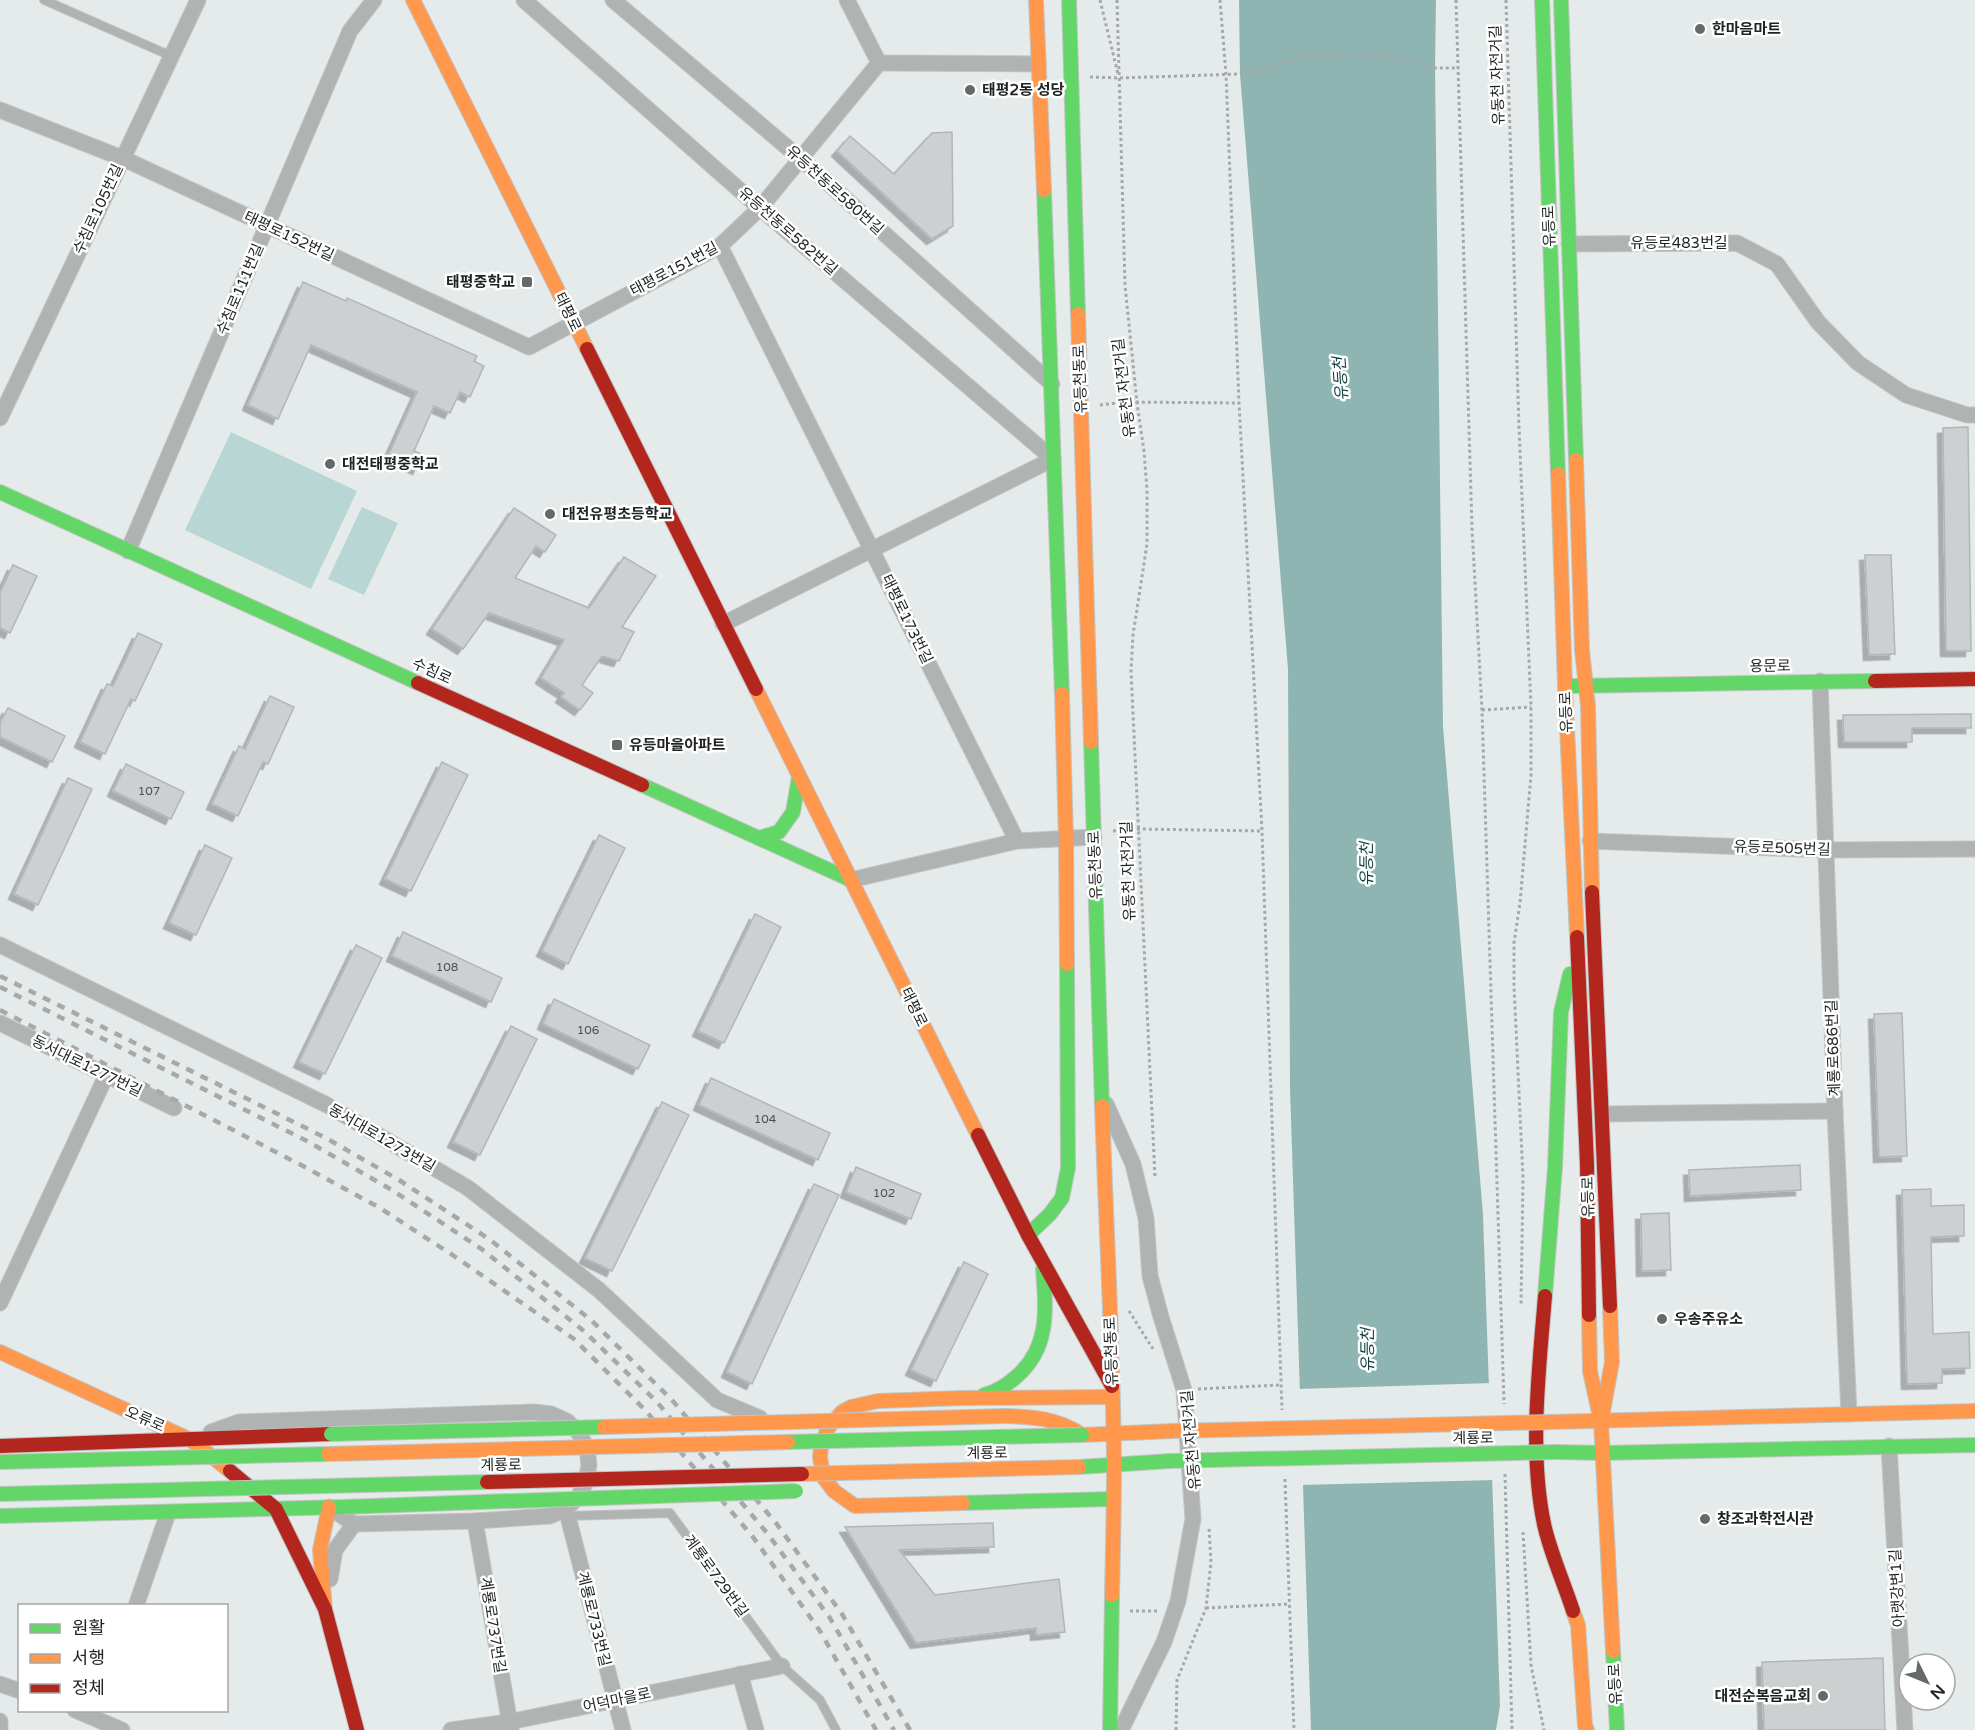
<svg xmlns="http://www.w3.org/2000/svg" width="1975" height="1730" font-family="'Varela Round','Noto Sans KR',sans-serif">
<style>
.green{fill:#b8d6d3}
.water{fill:#8fb5b2}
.pier{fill:#e5eaea}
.building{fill:#ccd0d0;stroke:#b2b6b6;stroke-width:1.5;filter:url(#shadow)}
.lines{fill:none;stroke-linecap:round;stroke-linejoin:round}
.lane-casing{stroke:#c2c5c5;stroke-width:10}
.street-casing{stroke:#c2c5c5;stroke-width:17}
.fast-casing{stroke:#c2c5c5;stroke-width:16}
.slow-casing{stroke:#c2c5c5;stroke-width:16}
.jam-casing{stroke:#c2c5c5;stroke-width:16}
.path{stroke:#a6a9a9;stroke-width:3;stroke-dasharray:3 3;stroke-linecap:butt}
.lane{stroke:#b1b3b3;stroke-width:8}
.street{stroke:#b1b3b3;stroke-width:15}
.fast{stroke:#63d668;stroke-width:14}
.slow{stroke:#ff974d;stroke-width:14}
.jam{stroke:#b3261e;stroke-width:14}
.rail{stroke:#a7a9a9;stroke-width:4.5;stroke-dasharray:8 8;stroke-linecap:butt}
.fast-bridge-casing{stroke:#c2c5c5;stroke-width:16;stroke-linecap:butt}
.slow-bridge-casing{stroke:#c2c5c5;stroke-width:16;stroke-linecap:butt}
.jam-bridge-casing{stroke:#c2c5c5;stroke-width:16;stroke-linecap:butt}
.fast-bridge{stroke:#63d668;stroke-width:14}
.slow-bridge{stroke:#ff974d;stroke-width:14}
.jam-bridge{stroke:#b3261e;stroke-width:14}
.poi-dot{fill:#646969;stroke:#fff;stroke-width:2}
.labels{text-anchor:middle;stroke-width:5;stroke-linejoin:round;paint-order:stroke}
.number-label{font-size:12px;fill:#4b4f4f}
.poi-label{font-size:15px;font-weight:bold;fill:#1f2323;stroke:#fff;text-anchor:start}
.street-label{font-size:15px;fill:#1f2323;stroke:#fff}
.water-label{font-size:16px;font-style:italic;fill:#0d3f3c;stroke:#fff}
</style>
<defs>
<filter id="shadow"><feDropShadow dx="-5.5" dy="5.5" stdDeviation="0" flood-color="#0004"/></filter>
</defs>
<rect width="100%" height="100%" fill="#e5eaea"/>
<!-- green -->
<g class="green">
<path d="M231,432l126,59 -46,98 -126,-59z"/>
<path d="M362,507l36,16 -34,72 -36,-16z"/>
</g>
<!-- water -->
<path class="water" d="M1239,0h197l-1,68 8,659 40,488 17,491 -4,24h-185l-21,-642 -2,-419 -48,-595z"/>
<!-- pier -->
<path class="pier" d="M1492,1383l3,97 -195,5 -3,-96z"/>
<!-- building -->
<g class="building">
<path d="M952,132l1,94 -21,13 -95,-88 13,-15 44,38 38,-41z"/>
<path d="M303,282l43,19 1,-3 130,58 -3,5 10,5 -14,31 -10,-5 -10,21 -16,-7 -20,45 10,4 -6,14 -30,-13 29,-64 -106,-47 -33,74 -30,-14z"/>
<path d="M1968,427l3,224h-25l-3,-223z"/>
<path d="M514,508l42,27 -11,17 -9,-6 -21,32 74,30 35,-51 32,19 -34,51 12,5 -15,29 -17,-5 -20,29 11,8 -13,17 -19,-13 3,-4 -23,-15 23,-38 -75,-27 -26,36 -31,-20z"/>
<path d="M1865,555h26l4,99 -26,1z"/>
<path d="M13,565l24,11 -27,57 -10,-5v-35z"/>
<path d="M138,633l24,11 -27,57 -4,-2 -26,55 -25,-12 27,-58 6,2z"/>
<path d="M270,696l24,11 -26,57 -5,-2 -25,54 -26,-12 27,-58 6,3z"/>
<path d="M8,708l57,28 -13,26 -52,-25v-14z"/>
<path d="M1971,714v14h-59v14h-68l-1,-27z"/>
<path d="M442,762l26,13 -57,116 -26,-12z"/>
<path d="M126,764l58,28 -13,27 -58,-28z"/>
<path d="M68,778l24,11 -54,116 -24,-11z"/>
<path d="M599,835l26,13 -57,116 -26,-13z"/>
<path d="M205,845l27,13 -36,77 -27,-12z"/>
<path d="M755,914l26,13 -57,116 -26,-12z"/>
<path d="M403,932l99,46 -11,24 -99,-46z"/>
<path d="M356,945l26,13 -57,116 -26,-12z"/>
<path d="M554,999l96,46 -12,24 -95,-45z"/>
<path d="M1902,1013l5,143 -28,1 -5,-143z"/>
<path d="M511,1026l26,13 -57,116 -27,-13z"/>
<path d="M711,1078l119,55 -12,27 -119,-55z"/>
<path d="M662,1102l27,13 -77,156 -27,-13z"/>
<path d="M1800,1165l1,25 -111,6 -1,-26z"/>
<path d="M856,1167l65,27 -10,25 -65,-27z"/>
<path d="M814,1184l25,11 -87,189 -25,-12z"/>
<path d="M1931,1189v17l33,-1v31l-33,1 2,97 36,-2 1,36 -28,1v14l-35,1 -5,-194z"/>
<path d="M1669,1213l2,57 -29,1 -1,-57z"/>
<path d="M964,1262l24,12 -52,107 -25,-11z"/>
<path d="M993,1523l1,24 -95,3 36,45 124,-16 6,53 -29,3v-7l-120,15 -71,-116z"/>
<path d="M1883,1658l2,72h-121l-2,-68z"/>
</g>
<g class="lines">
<defs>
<g id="lane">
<path d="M44,0l127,56"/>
<path d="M567,1516l103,-3 112,153 38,34 16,30"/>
</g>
<g id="street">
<path d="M524,0l236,208 293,251 -330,165"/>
<path d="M613,0l188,159 251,225"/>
<path d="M879,63l159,1"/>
<path d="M0,110l122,48 407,189 191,-101 40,-38 119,-145 -32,-63"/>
<path d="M1569,244l168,-1 40,21 41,58 40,41 48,32 61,20h8"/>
<path d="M720,246l297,595"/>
<path d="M0,418l198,-418"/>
<path d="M128,551l222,-520 24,-31"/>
<path d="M1820,681l15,430 14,303"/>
<path d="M1590,841l236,9 149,-1"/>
<path d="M851,880l166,-39 77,-4"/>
<path d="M0,945l327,160 141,83 131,102 118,110 43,18"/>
<path d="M0,1023l174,85"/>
<path d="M1106,1104l27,60 13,54 4,58 11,41 23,73 9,129 -15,82 -14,41 -43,88"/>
<path d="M1603,1114l232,-3"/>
<path d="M0,1303l106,-227"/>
<path d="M211,1432l28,-10 295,-10 17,2 16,7 12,12 8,15 2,17 -3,17 -8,15 -12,12 -16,7 -75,5 -121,3 -25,-17"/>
<path d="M1889,1446l16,284"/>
<path d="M566,1509l57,221"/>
<path d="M475,1521l36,209"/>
<path d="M330,1579l5,-29 19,-26"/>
<path d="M136,1606l32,-93"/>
<path d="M740,1674l16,56"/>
<path d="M0,1684l20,7"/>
<path d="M75,1710l47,20"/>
<path d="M0,1721v9"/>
<path d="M451,1730l58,-8 273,-56"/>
</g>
<g id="fast">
<path d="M1069,0l9,314"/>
<path d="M1542,0l16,474"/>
<path d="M1561,0l15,460"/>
<path d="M1044,190l18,504"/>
<path d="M0,492l418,191"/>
<path d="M1571,686l304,-5"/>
<path d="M1091,742l11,364"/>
<path d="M642,785l209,95"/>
<path d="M759,838l20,-6 14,-20 6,-35"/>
<path d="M1028,1235l22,-21 12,-16 6,-30 -1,-204"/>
<path d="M1545,1296l10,-129 6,-155 9,-38"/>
<path d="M984,1395c12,-3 23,-10 32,-18 34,-29 30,-67 27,-108"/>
<path d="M1556,1452l46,1 373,-8"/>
<path d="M1079,1467l91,-6"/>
<path d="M963,1503l150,-4"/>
<path d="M0,1516l343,-9"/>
<path d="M1613,1651l4,79"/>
<path d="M1110,1730l2,-135"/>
</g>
<g id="slow">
<path d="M413,0l174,349"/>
<path d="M1036,0l8,190"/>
<path d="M1078,314l13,428"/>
<path d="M1576,460l6,190 6,56 4,186"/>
<path d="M1558,474l7,212 12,251"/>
<path d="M756,689l222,446"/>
<path d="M1062,694l4,146 1,124"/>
<path d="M1102,1106c4,119 11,238 12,357 0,44 -1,88 -2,132"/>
<path d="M1589,1315l1,56 11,51 12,229"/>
<path d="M0,1352l191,88 39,31"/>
<path d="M1603,1411l9,-49 -2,-56"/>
<path d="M1005,1416c28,1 53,2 77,19l91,-4"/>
<path d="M1552,1422l423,-11"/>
<path d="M963,1503l-108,3 -21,-15 -10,-13 -4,-20 1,-11 7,-19 14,-16 9,-5 27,-6 85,-3 149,-1"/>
<path d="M325,1609l-5,-59 9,-43"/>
<path d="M1573,1611l5,14 7,101 2,4"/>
</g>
<g id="jam">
<path d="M587,349l169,340"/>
<path d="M1875,681l100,-2"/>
<path d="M418,683l224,102"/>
<path d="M1592,892l18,414"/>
<path d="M1577,937l10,227 2,151"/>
<path d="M978,1135l50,100 84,151"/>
<path d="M1545,1296c-6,73 -16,156 -1,228 6,28 20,59 29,87"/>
<path d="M0,1446l331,-12"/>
<path d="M230,1471l46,38 49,100 32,121"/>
</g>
</defs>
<!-- lane casing -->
<use href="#lane" class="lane-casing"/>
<!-- street casing -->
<use href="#street" class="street-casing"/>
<!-- fast casing -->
<use href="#fast" class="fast-casing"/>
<!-- slow casing -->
<use href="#slow" class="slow-casing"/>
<!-- jam casing -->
<use href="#jam" class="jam-casing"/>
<!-- path -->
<g class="path">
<path d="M1100,0l18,74"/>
<path d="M1117,0l8,285 12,118 7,48 3,39v54l-14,91 -2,36 24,506"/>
<path d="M1220,0l6,74 13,329 23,428 20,579"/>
<path d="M1456,0l16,528 10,182 22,694"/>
<path d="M1506,0l13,428 12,279v68l-11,128 -6,40v43l9,192 -2,126"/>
<path d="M1090,77l29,1 121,-4 80,-21 57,3 28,4 30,8h24"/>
<path d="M1100,405l26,-3 113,1"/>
<path d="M1482,710l49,-3"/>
<path d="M1113,831l26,-2 123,2"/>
<path d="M1129,1311l24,38"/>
<path d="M1198,1389l82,-4"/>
<path d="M1505,1474l7,256"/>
<path d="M1285,1479l9,251"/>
<path d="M1523,1532l8,133 13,65"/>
<path d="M1206,1608l84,-4"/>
<path d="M1130,1611h27"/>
<path d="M1176,1730l1,-50 29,-72 5,-46 -2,-34"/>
</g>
<!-- lane -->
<use href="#lane" class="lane"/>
<!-- street -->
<use href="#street" class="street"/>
<!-- fast -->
<use href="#fast" class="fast"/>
<!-- slow -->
<use href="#slow" class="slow"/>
<!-- jam -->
<use href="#jam" class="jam"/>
<!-- rail -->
<g class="rail">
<path d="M0,976l326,162 73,42 90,59 102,81 81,80 104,123 66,91 68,116"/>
<path d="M0,987l307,154 85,49 91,60 102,82 72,70 110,131 63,85 64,112"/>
<path d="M0,1010l303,156 77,42 74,48 120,83 71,71 108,127 67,94 56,99"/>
</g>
<defs>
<g id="fast-bridge">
<path d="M331,1434l273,-7"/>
<path d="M788,1442l294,-7"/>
<path d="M1170,1461l386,-9"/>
<path d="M0,1462l328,-8"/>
<path d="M0,1494l487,-12"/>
<path d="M343,1507l453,-16"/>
</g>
<g id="slow-bridge">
<path d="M604,1427l401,-11"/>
<path d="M1173,1431l379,-9"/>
<path d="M328,1454l460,-12"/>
<path d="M802,1474l277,-7"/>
</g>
<path id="jam-bridge" d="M487,1482l315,-8"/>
</defs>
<!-- fast-bridge casing -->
<use href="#fast-bridge" class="fast-bridge-casing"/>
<!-- slow-bridge casing -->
<use href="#slow-bridge" class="slow-bridge-casing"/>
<!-- jam-bridge casing -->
<use href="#jam-bridge" class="jam-bridge-casing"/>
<!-- fast-bridge -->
<use href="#fast-bridge" class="fast-bridge"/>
<!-- slow-bridge -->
<use href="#slow-bridge" class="slow-bridge"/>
<!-- jam-bridge -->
<use href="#jam-bridge" class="jam-bridge"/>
</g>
<!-- markers -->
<g class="poi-dot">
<circle cx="1700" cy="29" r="6"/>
<circle cx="970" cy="90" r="6"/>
<rect x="521" y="276" width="12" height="12" rx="3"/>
<circle cx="330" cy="464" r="6"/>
<circle cx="550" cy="514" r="6"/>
<rect x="611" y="739" width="12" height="12" rx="3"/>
<circle cx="1662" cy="1319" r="6"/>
<circle cx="1705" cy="1519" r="6"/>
<circle cx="1823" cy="1696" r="6"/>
</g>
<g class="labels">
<!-- number labels -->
<g class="number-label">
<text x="149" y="795">107</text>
<text x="447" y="971">108</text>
<text x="588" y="1034">106</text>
<text x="765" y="1123">104</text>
<text x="884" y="1197">102</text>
</g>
<!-- poi labels -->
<g class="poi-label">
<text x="1712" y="34">한마음마트</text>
<text x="982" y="95">태평2동 성당</text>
<text x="515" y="287" text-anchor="end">태평중학교</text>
<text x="342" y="469">대전태평중학교</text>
<text x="562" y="519">대전유평초등학교</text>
<text x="629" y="750">유등마을아파트</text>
<text x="1674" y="1324">우송주유소</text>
<text x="1717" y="1524">창조과학전시관</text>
<text x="1811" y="1701" text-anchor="end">대전순복음교회</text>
</g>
<!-- street labels -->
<g class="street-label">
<text transform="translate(1497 75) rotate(-92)" y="5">유동천 자전거길</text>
<text transform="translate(835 190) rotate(42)" y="5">유등천동로580번길</text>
<text transform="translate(98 209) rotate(-65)" y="5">수침로105번길</text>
<text transform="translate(1549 226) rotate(-92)" y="5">유등로</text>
<text transform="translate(788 231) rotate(41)" y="5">유등천동로582번길</text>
<text transform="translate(289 236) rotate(25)" y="5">태평로152번길</text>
<text x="1679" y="248">유등로483번길</text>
<text transform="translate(674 269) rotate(-28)" y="5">태평로151번길</text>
<text transform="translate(240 289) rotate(-67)" y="5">수침로111번길</text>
<text transform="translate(568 312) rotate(64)" y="5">태평로</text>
<text transform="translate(1080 379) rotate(-92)" y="5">유등천동로</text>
<text transform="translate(1124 388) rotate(-97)" y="5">유동천 자전거길</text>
<text transform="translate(907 619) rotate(64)" y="5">태평로173번길</text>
<text transform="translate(1770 666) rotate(-1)" y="5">용문로</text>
<text transform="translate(432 671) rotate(25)" y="5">수침로</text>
<text transform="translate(1566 712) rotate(-92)" y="5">유등로</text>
<text transform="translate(1782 848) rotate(2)" y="5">유등로505번길</text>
<text transform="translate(1095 865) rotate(-92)" y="5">유등천동로</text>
<text transform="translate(1128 871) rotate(-92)" y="5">유동천 자전거길</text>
<text transform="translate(914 1007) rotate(64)" y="5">태평로</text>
<text transform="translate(1833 1048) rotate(-92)" y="5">계룡로686번길</text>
<text transform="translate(87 1066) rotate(26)" y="5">동서대로1277번길</text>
<text transform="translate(382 1138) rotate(30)" y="5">동서대로1273번길</text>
<text transform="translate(1588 1197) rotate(-91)" y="5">유등로</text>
<text transform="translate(1111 1351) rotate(-92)" y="5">유등천동로</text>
<text transform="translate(145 1419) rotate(24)" y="5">오류로</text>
<text transform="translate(1473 1438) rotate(-1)" y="5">계룡로</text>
<text transform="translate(1191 1440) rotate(-95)" y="5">유동천 자전거길</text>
<text transform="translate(987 1453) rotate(-1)" y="5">계룡로</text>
<text transform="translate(501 1465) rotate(-1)" y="5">계룡로</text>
<text transform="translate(716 1576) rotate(54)" y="5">계룡로729번길</text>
<text transform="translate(1897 1588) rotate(-93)" y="5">아랫강변1길</text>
<text transform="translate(594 1619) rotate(76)" y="5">계룡로733번길</text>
<text transform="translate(493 1625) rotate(81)" y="5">계룡로737번길</text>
<text transform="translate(1615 1684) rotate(-93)" y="5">유등로</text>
<text transform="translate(617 1700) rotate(-12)" y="5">어덕마을로</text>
</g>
<!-- water labels -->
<g class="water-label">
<text transform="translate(1340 379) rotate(-94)" y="6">유등천</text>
<text transform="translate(1366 864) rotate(-90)" y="6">유등천</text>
<text transform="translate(1367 1350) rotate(-90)" y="6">유등천</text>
</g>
</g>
<!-- legend -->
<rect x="18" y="1604" width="210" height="108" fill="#ffffff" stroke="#a5a7a7" stroke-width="1.5"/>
<rect x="30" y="1624" width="30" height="9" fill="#63d668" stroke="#a5a7a7" stroke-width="1.5"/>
<text x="72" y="1634" font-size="18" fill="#1f2323">원활</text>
<rect x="30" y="1654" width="30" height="9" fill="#ff974d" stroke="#a5a7a7" stroke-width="1.5"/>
<text x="72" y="1664" font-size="18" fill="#1f2323">서행</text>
<rect x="30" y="1684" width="30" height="9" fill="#b3261e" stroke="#a5a7a7" stroke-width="1.5"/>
<text x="72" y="1694" font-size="18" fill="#1f2323">정체</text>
<!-- north arrow -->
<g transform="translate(1927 1682) rotate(133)"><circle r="28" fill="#ffffff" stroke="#a5a7a7" stroke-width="1.5"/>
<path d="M0-4.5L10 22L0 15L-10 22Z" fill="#646969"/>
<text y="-9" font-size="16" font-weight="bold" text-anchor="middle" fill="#1f2323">N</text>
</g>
</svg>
